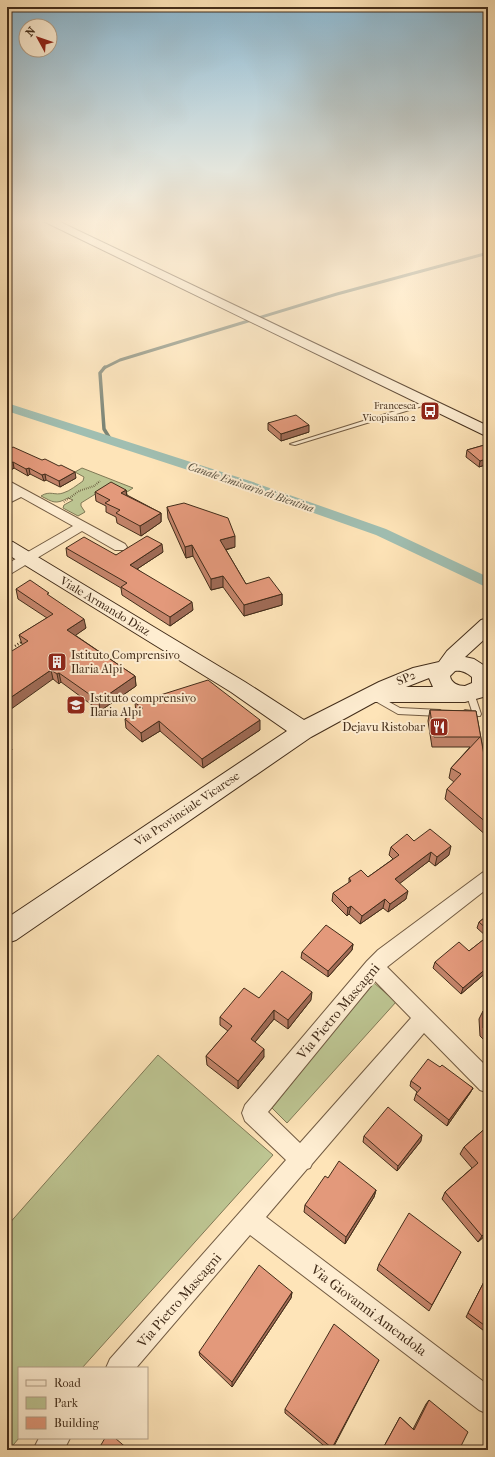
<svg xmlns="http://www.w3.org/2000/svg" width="495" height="1457" font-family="'IM FELL French Canon',serif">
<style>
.green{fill:#bdc592;stroke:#807956}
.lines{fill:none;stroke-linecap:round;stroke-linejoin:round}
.stream-far1{stroke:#7b8475;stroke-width:3}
.stream{stroke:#7b8475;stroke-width:3.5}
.canal{fill:#a0beb1;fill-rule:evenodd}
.lane-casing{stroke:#725b42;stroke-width:2}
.street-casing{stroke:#725b42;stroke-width:2}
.secondary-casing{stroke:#432d1a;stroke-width:2}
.path-far1{stroke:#432d1a;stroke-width:2;stroke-dasharray:0.5 1.5;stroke-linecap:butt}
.path{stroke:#432d1a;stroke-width:2.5;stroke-dasharray:1 2;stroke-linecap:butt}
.lane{fill:#feedd1;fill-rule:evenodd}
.street{fill:#feedd1;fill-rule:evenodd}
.secondary{fill:#feedd1;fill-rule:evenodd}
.wall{fill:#c3846a;stroke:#432d1a}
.shaded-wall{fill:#9f6b56;stroke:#432d1a}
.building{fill:#e3997b;stroke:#432d1a}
.labels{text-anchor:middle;stroke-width:4;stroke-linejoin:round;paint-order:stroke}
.far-poi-label{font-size:10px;fill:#432d1a;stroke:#feedd1;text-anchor:end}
.far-water-label{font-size:11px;font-style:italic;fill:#5a5140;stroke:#feedd1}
.street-label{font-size:12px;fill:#432d1a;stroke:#feedd1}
.poi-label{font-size:12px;fill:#432d1a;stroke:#feedd1;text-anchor:start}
.near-street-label{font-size:14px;fill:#432d1a;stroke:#feedd1}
</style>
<rect width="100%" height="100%" fill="#fee4b8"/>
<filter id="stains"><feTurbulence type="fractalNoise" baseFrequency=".005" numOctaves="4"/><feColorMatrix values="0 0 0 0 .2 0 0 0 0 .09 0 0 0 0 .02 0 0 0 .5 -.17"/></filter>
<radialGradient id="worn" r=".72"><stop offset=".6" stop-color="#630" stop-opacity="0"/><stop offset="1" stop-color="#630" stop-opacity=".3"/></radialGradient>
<!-- green -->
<g class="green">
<path d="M82,468l51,20 -6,4 -17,-5 -5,1 -24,15v3l4,6 -7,4 -15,-8 1,-3 9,-5 -5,-2c-13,7 -15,4 -27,-2 9,-6 14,0 22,-3 7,-2 14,-8 20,-12l1,-4 -9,-5z"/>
<path d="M373,982l23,20 -109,121 -15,-15z"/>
<path d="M158,1055l115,100 -191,213h-63v70l-10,12h-2v-224z"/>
</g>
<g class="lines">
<!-- stream-far1 -->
<path class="stream-far1" d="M104,368l16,-8 217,-66 151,-41"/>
<!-- stream -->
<path class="stream" d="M105,367l-5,6 4,56 8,13"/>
<!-- canal -->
<path class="canal" d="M7,403l243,78 136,48 102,48v11l-112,-53 -136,-48 -233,-76z"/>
<defs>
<g id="lane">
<path d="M427,401l3,2 -1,1 -134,41 -5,-1z"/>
<path d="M470,690l4,3 7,21 -1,2h-15l-4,-3 4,-3 7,1 -6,-18z"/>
<path d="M373,693l27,15 40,2 4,3 -4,3 -42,-2 -28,-16 -1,-2z"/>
</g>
<g id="street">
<path d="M7,480l118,64 2,3 -2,3h-10l-33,-19 -70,42 -5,1v-10l66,-38 -52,-29 -14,7v-9l5,-3 -5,-3z"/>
<path d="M488,870v18l-101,79 101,101v25l-8,-3 -56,-57 -112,131 -2,4 -3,1 -41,48 222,168v29l-9,-4 -229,-175 -114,133h-30l4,-9 176,-199 -41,-39 -3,-8 3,-8 122,-144 11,-11 104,-77zM375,981l36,37 -111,125 -32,-31z"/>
<path d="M39,1438h31l-6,12h-31z"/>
</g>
<g id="secondary">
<path d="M43,221h15l430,205v11z"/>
<path d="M7,541l6,1 232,140 59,38 75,-38 34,-14 26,-6 8,-11 34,-31 7,-2v18l-23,21 9,2 14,9v25l-5,4 -18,5h-90l-64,35 -295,203 -9,3v-25l280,-187 -56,-39 -224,-138zM455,671c7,-1 12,2 17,6v6l-7,3c-7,0 -14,-3 -15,-10zM429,678l4,9h-27z"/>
</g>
</defs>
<!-- lane casing -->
<use href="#lane" class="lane-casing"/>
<!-- street casing -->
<use href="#street" class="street-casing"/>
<!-- secondary casing -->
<use href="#secondary" class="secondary-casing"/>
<!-- path-far1 -->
<path class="path-far1" d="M64,502l15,-11 15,-5 6,-5"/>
<!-- path -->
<path class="path" d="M15,646l8,-5"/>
<!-- lane -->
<use href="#lane" class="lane"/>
<!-- street -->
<use href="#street" class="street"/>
<!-- secondary -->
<use href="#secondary" class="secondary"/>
</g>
<!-- wall -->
<g class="wall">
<path d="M268,423l41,9 -28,9 -13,-11z"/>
<path d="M488,444v20l-9,3 -13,-10 1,-7z"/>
<path d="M7,451l69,27 -16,9 -14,-7 -2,1 -14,-7 -2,2 -14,-8 -3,2 -4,-3z"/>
<path d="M126,490l1,5 34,18v9l-20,14 -24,-13 -1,-6 -10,-5v-6l-10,-5 -1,-9z"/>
<path d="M167,507l68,40 -9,3 20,34 36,10v11l-38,11 -21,-29 -12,3 -18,-34 -7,2 -18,-40z"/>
<path d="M66,548l50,7 47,-3 -26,17 56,41 -23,16 -48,-31 -1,-7 -54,-32z"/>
<path d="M16,589l33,7 37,32 -11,7 60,41 1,10 -36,25 -39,-29 -2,2 -6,-5 -31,-35 -3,-9 28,-17 -29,-19z"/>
<path d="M135,703l125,27 -57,38 -43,-37 -18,11 -16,-14 -1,-9 11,-7z"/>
<path d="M430,710l46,1 8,44 4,-4v86l-43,-38 2,-10 7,-7 -5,-4 2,-10 19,-21h-38l-4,-26z"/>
<path d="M414,841l35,14 -14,11 -6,-5 -30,22 7,16 -18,13 -5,-4 -23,16 -11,-10 -2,2 -15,-15 1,-8 16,-10v-5l19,-1 25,-18 -4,-4 2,-8z"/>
<path d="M488,915v56l-27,23 -28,-26 2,-6 34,-11 18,-14 -10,-9 2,-6z"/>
<path d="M353,944l-1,6 -24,27 -27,-19 1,-6z"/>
<path d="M259,998l52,2 -23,29 -14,-10 -19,23 9,15 -26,32 -31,-24 -1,-9 22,-25 -8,-6v-8z"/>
<path d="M488,1006v38l-8,-8 -1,-17 4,-8z"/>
<path d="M440,1067l33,21 -3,5 -23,33 -33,-26 2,-6 1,-2 -7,-6 1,-5z"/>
<path d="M488,1126v107l-10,9 -36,-43 3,-7 27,-24 -12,-14 4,-7z"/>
<path d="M364,1136l57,5 -24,30 -34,-29z"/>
<path d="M328,1178l48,12 -2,7 -29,47 -41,-32 1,-7z"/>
<path d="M461,1252l-32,59 -52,-41 2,-6z"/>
<path d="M488,1274v60l-22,-17z"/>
<path d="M292,1292l-1,6 -59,89 -32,-31 -1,-4z"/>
<path d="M379,1360l-47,90h-3l-44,-37v-4z"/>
<path d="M429,1400l30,50h-77l18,-33 13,12 13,-25z"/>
</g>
<!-- shaded-wall -->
<g class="shaded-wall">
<path d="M309,425v7l-28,9v-7z"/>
<path d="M488,458v6l-9,3 1,-6z"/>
<path d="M13,462l1,6 -3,2 -1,-7z"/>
<path d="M29,468l1,6 -2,2 -2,-7z"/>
<path d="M75,472l1,6 -16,9 -1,-6z"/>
<path d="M45,474l1,6 -2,1 -2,-6z"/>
<path d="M126,490l1,9 -6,-6z"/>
<path d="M161,513v9l-20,14 -1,-10z"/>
<path d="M235,536v11l-15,4v-11z"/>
<path d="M162,544l1,8 -32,21 -1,-8z"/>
<path d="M192,545l1,11 -7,2 -1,-11z"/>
<path d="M223,576v11l-12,3v-11z"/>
<path d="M282,594v11l-38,11v-11z"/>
<path d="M192,602l1,8 -23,16v-9z"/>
<path d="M84,619l2,9 -17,12 -2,-10z"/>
<path d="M51,670l2,9 -46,33v-12z"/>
<path d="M59,673l2,9 -2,2 -2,-10z"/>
<path d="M135,676l1,10 -36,25 -1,-10z"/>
<path d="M260,720v10l-57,38 -1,-9z"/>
<path d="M159,721l1,10 -18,11 -1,-9z"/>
<path d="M9,741l3,9 -5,4v-12z"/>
<path d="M451,846l-2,9 -14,11 2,-9z"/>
<path d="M431,852l-2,9 -35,27 1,-9z"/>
<path d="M408,891l-2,8 -18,13 2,-8z"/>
<path d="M385,899l-2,9 -23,16 2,-8z"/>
<path d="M351,906l-2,8 -2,2 1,-8z"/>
<path d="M353,944l-1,6 -24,27v-6z"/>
<path d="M488,967v4l-27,23 2,-6z"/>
<path d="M312,992l-1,8 -23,29v-9z"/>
<path d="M274,1010v9l-23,28v-8z"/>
<path d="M264,1049v8l-26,32v-8z"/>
<path d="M473,1088l-3,5 -23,33 2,-6z"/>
<path d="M422,1135l-1,6 -24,30 1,-5z"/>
<path d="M376,1190l-2,7 -29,47 1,-7z"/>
<path d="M488,1230v3l-10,9 4,-6z"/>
<path d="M292,1292l-1,6 -59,89v-5z"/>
</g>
<!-- building -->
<g class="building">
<path d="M296,415l13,10 -28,9 -13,-11z"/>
<path d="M488,444v14l-8,3 -13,-11z"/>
<path d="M13,447l29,13 3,-1 14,7 2,-1 14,7 -16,9 -14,-7 -3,1 -13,-7 -3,1 -13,-7 -3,1 -3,-1v-11z"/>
<path d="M111,482l15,8 -5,3 40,20 -21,13 -24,-13 4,-3 -15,-7 5,-3 -15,-8z"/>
<path d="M184,503l44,15 7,18 -15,4 26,44 23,-7 13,17 -38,11 -21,-29 -12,3 -19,-34 -7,2 -18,-40z"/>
<path d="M147,536l15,8 -32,21 62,37 -22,15 -49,-30 6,-4 -61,-35 18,-11 32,18z"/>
<path d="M30,580l19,13 -2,1 37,25 -17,11 68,46 -36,25 -40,-28 -2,1 -6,-4 -44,30v-46l21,-13 -9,-6 34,-21 -37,-25z"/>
<path d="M208,680l52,40 -58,39 -43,-38 -18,12 -16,-14 18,-11 -8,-5z"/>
<path d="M430,710l46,1 8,44 4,-4v73l-41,-35 14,-15 -10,-6 29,-31h-46z"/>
<path d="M430,829l21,17 -14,11 -6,-5 -36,27 13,12 -18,13 -5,-5 -23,17 -11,-10 -3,2 -15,-15 18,-12 -2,-3 12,-8 7,7 31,-22 -8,-8 16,-13 7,7z"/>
<path d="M488,915v15l-9,-8z"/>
<path d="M326,925l27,19 -25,27 -26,-19z"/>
<path d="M488,936v31l-25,21 -28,-26 24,-20 10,9z"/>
<path d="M282,971l30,21 -24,28 -14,-10 -23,29 13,10 -26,32 -32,-25 26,-30 -12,-9 24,-29 15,10z"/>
<path d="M488,1006v27l-5,-5v-17z"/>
<path d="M428,1059l12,8 2,-2 31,23 -24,32 -33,-26 5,-6 -10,-7z"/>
<path d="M388,1107l34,28 -24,31 -34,-30z"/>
<path d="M488,1126v104l-6,6 -37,-44 33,-29 -14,-16z"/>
<path d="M339,1161l37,29 -30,47 -41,-32 20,-29 3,2z"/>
<path d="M409,1213l52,39 -29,53 -53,-41z"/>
<path d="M259,1265l33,27 -60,90 -33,-30z"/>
<path d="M488,1274v54l-20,-15z"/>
<path d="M334,1324l45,36 -47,88 -47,-39z"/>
<path d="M429,1400l39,32 -9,18h-77l18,-33 14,13z"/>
<path d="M105,1438h10l14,12h-31z"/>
</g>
<!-- sky -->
<linearGradient id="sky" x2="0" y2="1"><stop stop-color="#8bb8d2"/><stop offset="0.52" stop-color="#fff3df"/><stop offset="1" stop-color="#fff3df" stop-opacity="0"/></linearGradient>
<rect width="495" height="425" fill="url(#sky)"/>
<!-- icons -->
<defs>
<symbol id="bus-square" viewBox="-11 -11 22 22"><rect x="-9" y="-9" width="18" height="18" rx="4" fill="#8f2418" stroke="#feedd1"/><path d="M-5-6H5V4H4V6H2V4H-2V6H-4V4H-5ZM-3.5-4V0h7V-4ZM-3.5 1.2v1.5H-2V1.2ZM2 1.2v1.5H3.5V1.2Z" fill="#fff"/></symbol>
<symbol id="building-square" viewBox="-11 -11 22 22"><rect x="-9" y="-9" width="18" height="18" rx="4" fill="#8f2418" stroke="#feedd1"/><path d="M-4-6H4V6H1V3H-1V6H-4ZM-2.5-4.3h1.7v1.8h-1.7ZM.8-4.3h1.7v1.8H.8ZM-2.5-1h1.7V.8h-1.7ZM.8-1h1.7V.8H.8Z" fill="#fff"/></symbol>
<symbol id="school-square" viewBox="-11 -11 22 22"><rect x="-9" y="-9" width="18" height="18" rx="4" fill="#8f2418" stroke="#feedd1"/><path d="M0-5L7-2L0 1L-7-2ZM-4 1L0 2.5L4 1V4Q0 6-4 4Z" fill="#fff"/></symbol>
<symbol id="restaurant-square" viewBox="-11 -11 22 22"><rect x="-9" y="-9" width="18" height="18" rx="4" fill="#8f2418" stroke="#feedd1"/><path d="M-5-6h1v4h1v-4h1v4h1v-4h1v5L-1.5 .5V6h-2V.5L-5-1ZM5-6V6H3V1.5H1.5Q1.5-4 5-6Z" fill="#fff"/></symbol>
</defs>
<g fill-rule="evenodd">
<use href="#bus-square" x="419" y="400" width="22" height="22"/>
<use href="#building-square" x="46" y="651" width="22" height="22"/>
<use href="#school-square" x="65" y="694" width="22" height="22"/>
<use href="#restaurant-square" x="428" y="716" width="22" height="22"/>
</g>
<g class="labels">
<!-- far-poi labels -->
<g class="far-poi-label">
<text x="416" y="409">Francesca<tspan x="416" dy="12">Vicopisano 2</tspan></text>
</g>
<!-- far-water labels -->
<g class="far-water-label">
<text transform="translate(251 487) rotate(19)" y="4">Canale Emissario di Bientina</text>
</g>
<!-- street labels -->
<g class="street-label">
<text transform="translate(105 606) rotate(31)" y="4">Viale Armando Diaz</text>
<text transform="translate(406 678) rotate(-22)" y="4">SP2</text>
<text transform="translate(187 809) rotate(-34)" y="4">Via Provinciale Vicarese</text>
</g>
<!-- poi labels -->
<g class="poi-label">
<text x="71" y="659">Istituto Comprensivo<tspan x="71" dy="14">Ilaria Alpi</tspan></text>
<text x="90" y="702">Istituto comprensivo<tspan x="90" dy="14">Ilaria Alpi</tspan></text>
<text x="425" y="731" text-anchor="end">Dejavu Ristobar</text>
</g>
<!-- near-street labels -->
<g class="near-street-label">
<text transform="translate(338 1011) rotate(-50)" y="5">Via Pietro Mascagni</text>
<text transform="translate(179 1300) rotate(-49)" y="5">Via Pietro Mascagni</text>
<text transform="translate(369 1310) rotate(37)" y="5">Via Giovanni Amendola</text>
</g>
</g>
<!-- margin -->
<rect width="495" height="1457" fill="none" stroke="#fee4b8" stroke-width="24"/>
<rect x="8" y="8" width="479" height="1441" fill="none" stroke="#432d1a" stroke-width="2"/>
<rect x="12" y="12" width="471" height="1433" fill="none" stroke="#432d1a"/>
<!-- legend -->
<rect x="18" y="1367" width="130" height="72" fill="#feedd1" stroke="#b3a088"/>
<rect x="26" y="1380" width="20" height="6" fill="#feedd1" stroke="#b3a088"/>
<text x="54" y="1387" font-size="12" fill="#432d1a">Road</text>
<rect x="26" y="1397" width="20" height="12" fill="#bdc592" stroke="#b3a088"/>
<text x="54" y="1407" font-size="12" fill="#432d1a">Park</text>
<rect x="26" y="1417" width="20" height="12" fill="#e3997b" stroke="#b3a088"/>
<text x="54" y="1427" font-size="12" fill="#432d1a">Building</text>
<!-- north arrow -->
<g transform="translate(38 38) rotate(310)"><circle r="19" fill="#feedd1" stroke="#b3a088"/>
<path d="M0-3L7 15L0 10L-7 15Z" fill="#8f2418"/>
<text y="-6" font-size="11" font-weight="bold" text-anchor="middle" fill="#432d1a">N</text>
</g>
<rect width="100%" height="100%" filter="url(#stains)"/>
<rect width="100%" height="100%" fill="url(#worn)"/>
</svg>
